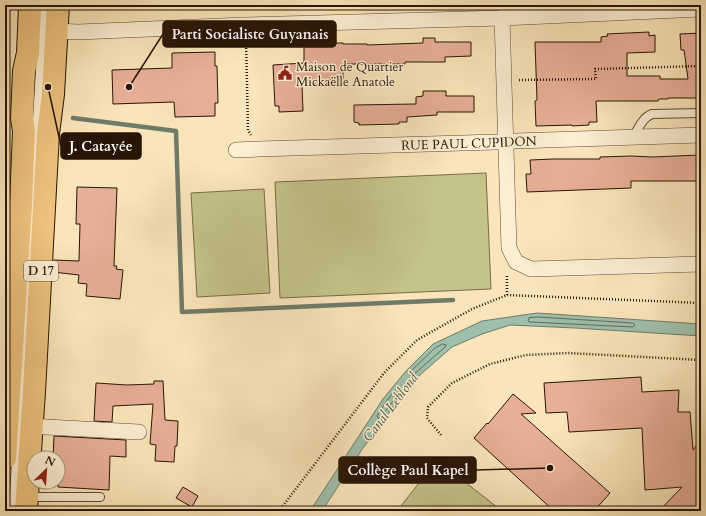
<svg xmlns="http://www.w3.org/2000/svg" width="706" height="516" font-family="Cardo,serif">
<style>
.green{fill:#c4c38b;stroke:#766c48}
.water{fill:#9ebfab;stroke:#6e7b69}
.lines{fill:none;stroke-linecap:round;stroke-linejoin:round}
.shore{stroke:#626a58;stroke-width:1}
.stream{stroke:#6e7b69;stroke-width:4.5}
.building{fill:#e7af96;stroke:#271505}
.service-casing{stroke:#5c4932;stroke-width:10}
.minor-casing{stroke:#5c4932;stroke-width:16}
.primary-casing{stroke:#271505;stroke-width:24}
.path{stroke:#271505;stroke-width:2.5;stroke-dasharray:1 2;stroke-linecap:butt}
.service{stroke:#fbeed2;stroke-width:8}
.minor{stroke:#fbeed2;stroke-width:15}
.primary{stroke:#ecc27c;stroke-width:22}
.labels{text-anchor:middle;stroke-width:3;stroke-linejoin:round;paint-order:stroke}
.shield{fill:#fbeed2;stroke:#675642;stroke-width:1}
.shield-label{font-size:12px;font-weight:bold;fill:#271505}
.poi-label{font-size:13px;fill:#271505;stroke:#fbeed2;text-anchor:start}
.street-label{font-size:13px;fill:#271505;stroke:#fbeed2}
.water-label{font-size:14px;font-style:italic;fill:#51503f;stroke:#fbeed2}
.leader{fill:none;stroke:#271505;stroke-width:1.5}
.callout-dot{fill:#271505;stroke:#fbeed2;stroke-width:1.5}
.callout{fill:#271505;stroke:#271505;stroke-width:1.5}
.callout-label{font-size:14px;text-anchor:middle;font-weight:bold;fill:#fff}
</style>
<rect width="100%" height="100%" fill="#f9e5b9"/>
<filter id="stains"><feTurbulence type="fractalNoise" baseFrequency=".005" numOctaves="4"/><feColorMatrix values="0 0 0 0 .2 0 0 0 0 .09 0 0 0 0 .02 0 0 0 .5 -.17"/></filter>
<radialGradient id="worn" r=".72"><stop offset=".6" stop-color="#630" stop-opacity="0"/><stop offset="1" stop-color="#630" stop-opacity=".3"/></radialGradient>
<!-- green -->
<g class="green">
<path d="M486,173l5,116 -211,9 -5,-116z"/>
<path d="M264,189l6,104 -73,4 -6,-104z"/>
<path d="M437,460l65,51h-105z"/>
</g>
<!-- water -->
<path class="water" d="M537,313l164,11v12l-126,-8 -65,-3 -28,9 -30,13 -40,35 -49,66 -41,63h-12l73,-112 23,-28 27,-27 49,-23z"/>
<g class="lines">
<!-- shore -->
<g class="shore">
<path d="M538,317l95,6 2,2 -2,2 -103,-5 -2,-1 1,-3z"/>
<path d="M443,344l3,1 -1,2 -32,28h-3v-3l25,-24z"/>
<path d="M398,388l2,2v2l-20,26h-2l-1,-2 9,-14 10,-13z"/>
</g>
<!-- stream -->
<path class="stream" d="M73,118l103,13 6,181 271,-12"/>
</g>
<!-- building -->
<g class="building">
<path d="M649,32v4l6,-1v17l-28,1v23h33v3h28l-4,-29h-3l-1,-16 21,-1v65h-33v1h-9l-1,2h-62l1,21h-8v3l-17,1v-1l-36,1 -1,-25 2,-1 -2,-58h66v-5l7,-1 -1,-2z"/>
<path d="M423,38h12v4h36v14l-26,1v5h-40v2h-62v15l-14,1v4h-27l1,27 -24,1v-6h-4l-2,-41 31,-2v-18h15v-2h24v1h24v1l56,-2z"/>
<path d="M215,52v14h2l1,37h-3v13l-40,1 -1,-15 -61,2 -1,-34 60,-2v-15z"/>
<path d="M423,91h23v5h28v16h-37v3l-30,2v5h-8v2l-40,1v-2l-5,-1v-17l62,-1v-7l7,-1z"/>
<path d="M701,155v26h-70v7l-104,4 -1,-18h5l-1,-14 23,-1h47v-2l31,-1 21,1z"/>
<path d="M77,187l40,1 -3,78h3l-1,3 7,1 -3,29 -34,-3 1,-12 -9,-1 1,-8 -26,-3 1,-12 25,1 1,-37h-4z"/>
<path d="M641,377l1,15 37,-2 -1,22h12l3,38 8,-10v71h-42l23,-24 -37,3 -3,-62 -73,4 -2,-20 -21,1 -2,-30z"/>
<path d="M154,381h9l2,39 13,1 -1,25h-2l-1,16 -19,-1 1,-16 -6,-1 3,-40 -40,2 -1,16 -18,-1 2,-38 31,2 27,-1z"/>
<path d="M513,394l23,19 -15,1 89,79 -16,18h-40l-80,-73 13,-15 1,1z"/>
<path d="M54,436l72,4v17l-16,-1 -1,34 -51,-3v-29h-5z"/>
<path d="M183,487l15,9 -6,11 -16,-9z"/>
</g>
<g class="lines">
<defs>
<g id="service">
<path d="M633,137c6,-9 9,-19 19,-23l49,-1"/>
<path d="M27,497h73"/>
<path d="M13,511l31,-506"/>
</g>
<g id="minor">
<path d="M502,18l7,230 7,14 15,7 170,-5"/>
<path d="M502,18l10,-13"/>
<path d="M57,31l21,1 167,-7 257,-7 199,-9"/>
<path id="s1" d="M236,150l23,-1 237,-7 19,-1 186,-6"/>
<path d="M32,426l14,1 93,5"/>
</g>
<g id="primary">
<path d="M5,458l16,-254 3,-73 -2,-13 2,-47 4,-18 2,-48"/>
<path d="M26,511l8,-119 14,-258 5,-40 5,-89"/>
</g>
</defs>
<!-- service casing -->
<use href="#service" class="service-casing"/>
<!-- minor casing -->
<use href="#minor" class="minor-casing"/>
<!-- primary casing -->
<use href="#primary" class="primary-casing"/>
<!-- path -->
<g class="path">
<path d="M246,39l2,91 3,5"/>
<path d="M519,80l77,-1 -1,-10 106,-3"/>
<path d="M507,295v-21"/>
<path d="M441,435l-14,-17 1,-11 24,-24 38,-19 36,-9 42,-2 133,7"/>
<path d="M279,511l105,-138 33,-33 55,-31 35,-14 194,8"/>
</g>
<!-- service -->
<use href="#service" class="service"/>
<!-- minor -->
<use href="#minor" class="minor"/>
<!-- primary -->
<use href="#primary" class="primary"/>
</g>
<!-- icons -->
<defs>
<symbol id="civic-bare" viewBox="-9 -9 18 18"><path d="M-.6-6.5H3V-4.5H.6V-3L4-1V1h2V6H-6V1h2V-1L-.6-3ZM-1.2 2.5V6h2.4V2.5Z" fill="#8f2418" stroke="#fbeed2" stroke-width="2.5" paint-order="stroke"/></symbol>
</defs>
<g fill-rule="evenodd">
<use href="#civic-bare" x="275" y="63" width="20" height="20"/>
</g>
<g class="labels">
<!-- shield labels -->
<rect class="shield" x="24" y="261" width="34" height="20" rx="3"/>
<g class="shield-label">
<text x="41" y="275">D 17</text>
</g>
<!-- poi labels -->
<g class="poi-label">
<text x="296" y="71">Maison de Quartier<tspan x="296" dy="15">Mickaëlle Anatole</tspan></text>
</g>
<!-- street labels -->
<g class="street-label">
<text dy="5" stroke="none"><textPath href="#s1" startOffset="233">RUE PAUL CUPIDON</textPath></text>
</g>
<!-- water labels -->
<g class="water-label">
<text transform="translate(390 407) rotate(-53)" y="5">Canal Leblond</text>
</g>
</g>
<!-- callouts -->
<path class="leader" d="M129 87L163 34M48 87L61 146M550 468L476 470"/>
<g class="callout-dot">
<circle cx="129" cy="87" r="4"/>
<circle cx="48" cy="87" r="4"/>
<circle cx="550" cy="468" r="4"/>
</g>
<g class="callout">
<rect x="163" y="21" width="173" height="26" rx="4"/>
<rect x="61" y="133" width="80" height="26" rx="4"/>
<rect x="339" y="457" width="137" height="26" rx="4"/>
</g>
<g class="callout-label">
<text x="250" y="39">Parti Socialiste Guyanais</text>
<text x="101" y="151">J. Catayée</text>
<text x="408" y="475">Collège Paul Kapel</text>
</g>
<!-- margin -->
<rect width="706" height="516" fill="none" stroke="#f9e5b9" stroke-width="20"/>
<rect x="6" y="6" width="694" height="504" fill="none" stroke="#271505" stroke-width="2"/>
<rect x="10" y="10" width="686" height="496" fill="none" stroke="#271505"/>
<!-- north arrow -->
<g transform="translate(46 470) rotate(25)"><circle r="19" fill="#fbeed2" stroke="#a69780"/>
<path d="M0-3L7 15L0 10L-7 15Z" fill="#8f2418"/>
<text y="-6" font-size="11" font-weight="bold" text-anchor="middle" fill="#271505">N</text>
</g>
<rect width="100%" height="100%" filter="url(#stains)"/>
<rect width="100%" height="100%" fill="url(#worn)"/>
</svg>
